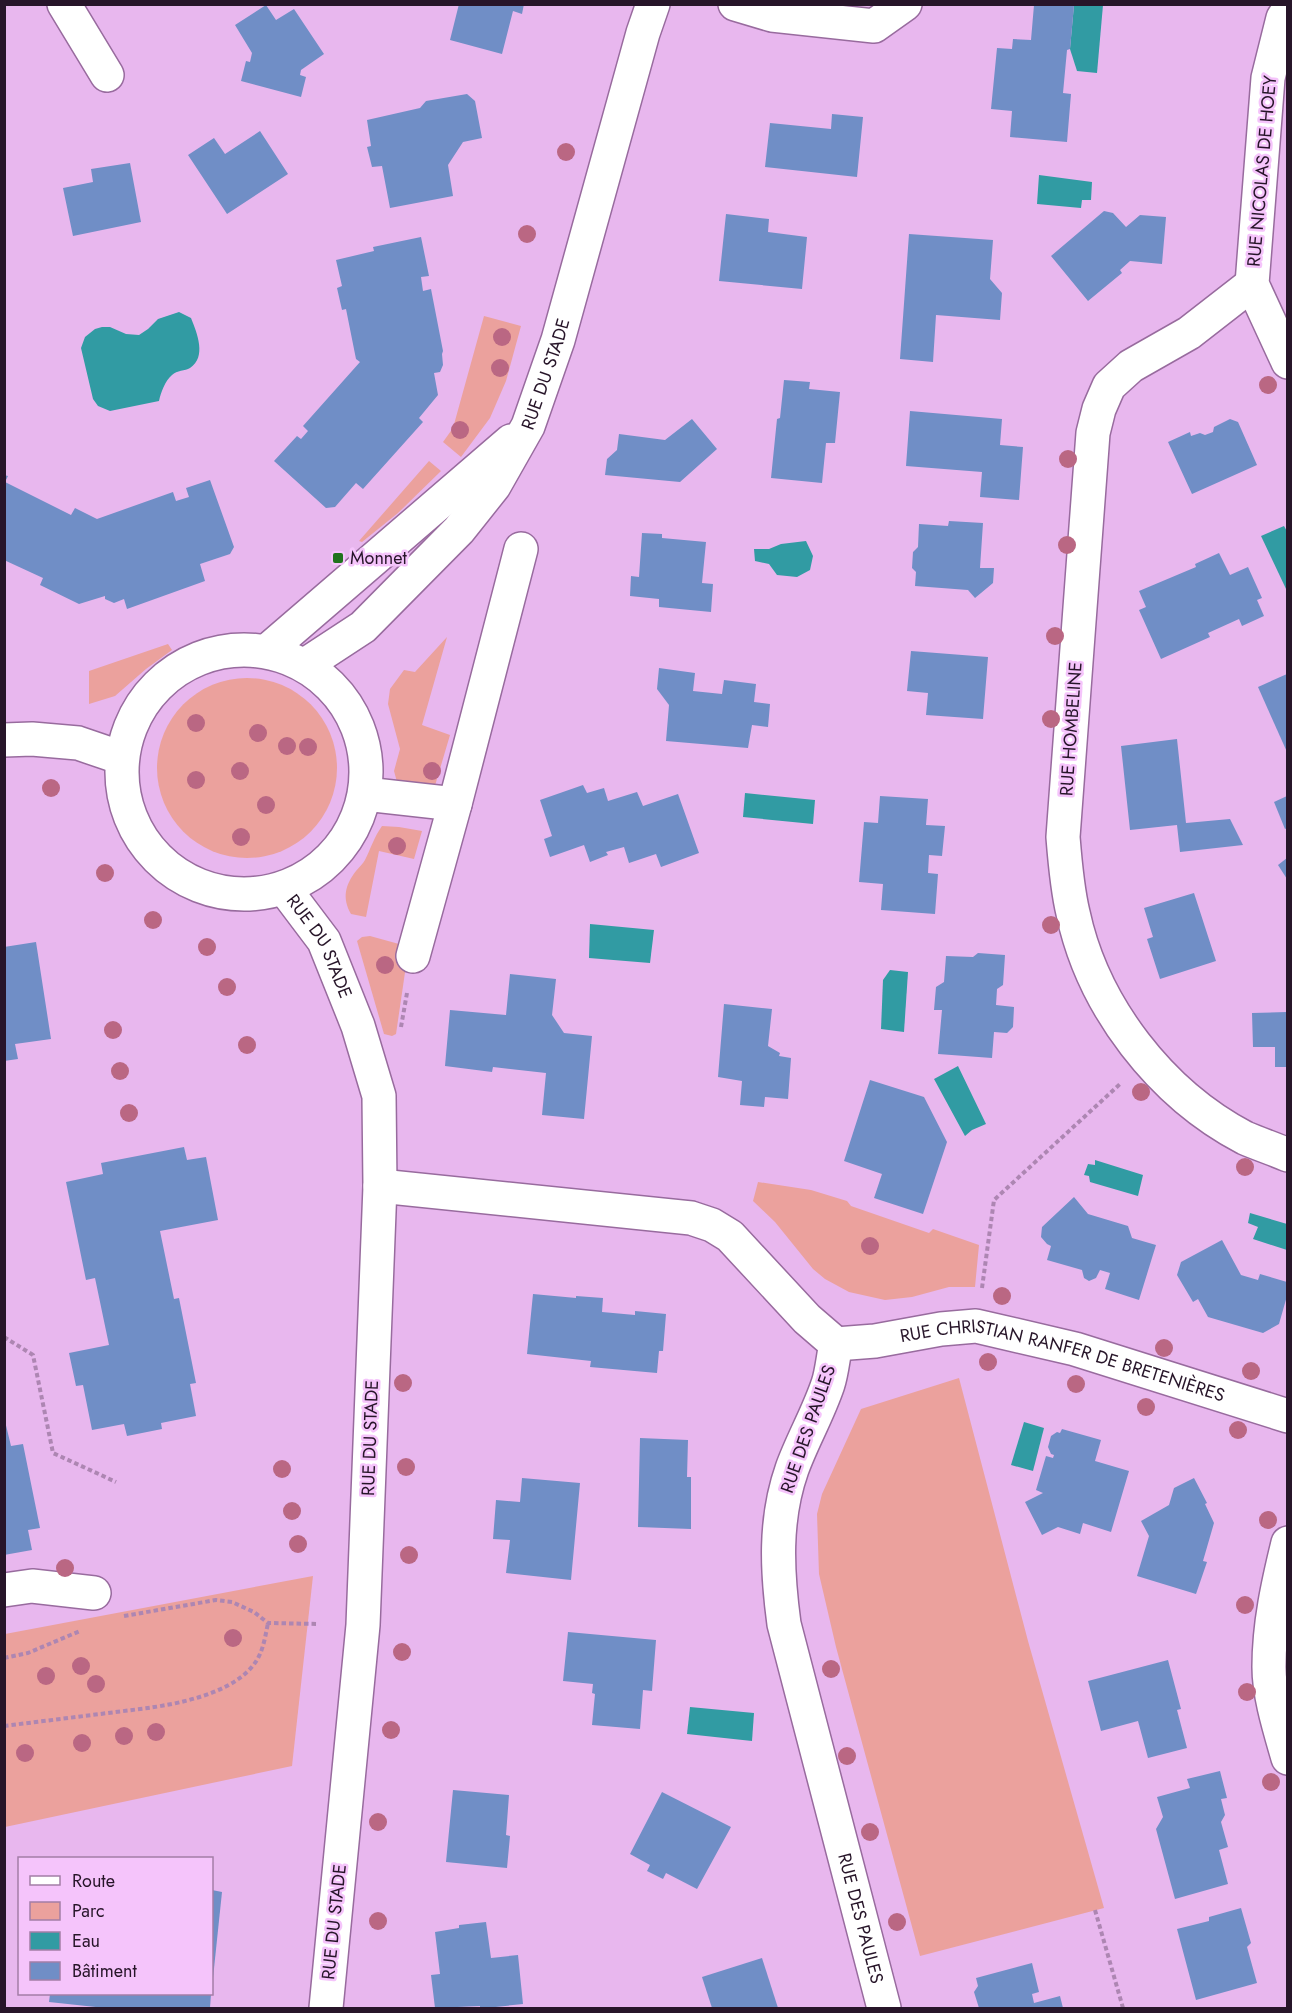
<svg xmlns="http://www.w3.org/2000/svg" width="1292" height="2013" font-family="Jost,sans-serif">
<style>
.green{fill:#eba19d}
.water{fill:#319ba3}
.building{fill:#708ec6}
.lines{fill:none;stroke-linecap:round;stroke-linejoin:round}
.minor-casing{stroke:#986b9e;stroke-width:36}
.path{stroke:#ad86b2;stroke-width:4;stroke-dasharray:4.5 3;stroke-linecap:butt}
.minor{stroke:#fff;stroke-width:33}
.tree{fill:#ba6783}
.poi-dot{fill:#20731d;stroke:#f5c4fb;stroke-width:2}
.labels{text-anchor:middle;stroke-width:5;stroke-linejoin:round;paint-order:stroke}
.street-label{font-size:18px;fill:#271529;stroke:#f5c4fb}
.poi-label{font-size:18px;fill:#271529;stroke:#f5c4fb;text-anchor:start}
</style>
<rect width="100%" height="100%" fill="#e8b7ee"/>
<!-- green -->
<g class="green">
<path d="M484,316l37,10 -15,55 -16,37 -29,39 -18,-15 10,-14z"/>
<path d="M429,461l12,10 -43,42 -36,29 -3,-1z"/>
<path d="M447,637l-25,88 28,10 -16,54 -37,-7 -3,-11 6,-22 -12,-45 2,-15 14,-19 11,2z"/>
<path d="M168,644l4,6 -26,19 -31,27 -26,8v-33z"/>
<circle cx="247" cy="768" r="90"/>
<path d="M382,826l17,1 23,4 -8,28 -35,-8 -13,66 -15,-3c-9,-16 -6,-29 5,-43 3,-4 7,-7 9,-11 6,-12 9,-23 17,-34z"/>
<path d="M370,936l29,8 9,8 -12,82 -4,2 -8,-2 -27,-93 5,-4z"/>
<path d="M758,1182l53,8 36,11 4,5 78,27 4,-4 46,16 -4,42h-26l-37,10 -27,3 -36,-8 -24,-13 -12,-10 -38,-47 -22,-21z"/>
<path d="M959,1378l69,263 76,267 -184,48 -84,-309 -17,-73 -2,-60 5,-20 39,-85z"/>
<path d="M313,1576l-21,190 -287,61v-193z"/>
</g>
<!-- water -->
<g class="water">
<path d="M1074,5h29l-6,68 -20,-2 -7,-22z"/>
<path d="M1039,175l53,7 -1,18h-9l-1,8 -44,-4z"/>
<path d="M179,312l12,6c6,15 16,39 -1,50 -5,3 -13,2 -18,7 -7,6 -11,17 -13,26l-49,10 -12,-5 -5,-7 -12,-51 4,-11 10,-8 7,-2h8l16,7 13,1 9,-6 10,-10z"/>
<path d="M1284,526l4,7 -1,58 -26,-55z"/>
<path d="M806,541l7,15 -3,14 -13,7 -20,-2 -8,-11 -14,-3 -1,-12h15l12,-5z"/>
<path d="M745,793l70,7 -2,24 -70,-7z"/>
<path d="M590,924l64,6 -4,33 -61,-5z"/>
<path d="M890,970l18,2 -4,60 -23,-3 2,-49z"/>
<path d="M958,1066l28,58 -14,6 -7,6 -31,-57z"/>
<path d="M1095,1160l48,15 -5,21 -48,-14 -1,-6 -5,-1 4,-11 7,1z"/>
<path d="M1250,1213l37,11v26l-34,-11 5,-12 -10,-4z"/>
<path d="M1024,1422l20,6 -11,43 -22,-6z"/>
<path d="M690,1707l64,6 -2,28 -65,-7z"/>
</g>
<!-- building -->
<g class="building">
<path d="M459,4h65l-2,10 -9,-3 -11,43 -52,-14z"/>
<path d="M266,5l10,15 18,-11 30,45 -23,16 -1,5 6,2 -5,20 -60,-16 5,-20 4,1 2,-9 -17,-28z"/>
<path d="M1034,5h40l-4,44 -3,1 -4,43 8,1 -4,48 -57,-5 2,-26 -21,-2 6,-61 15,1 1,-10 18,1z"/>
<path d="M467,94l8,7 7,37 -19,4 -15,23 5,31 -63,12 -8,-42 -10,1 -5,-20 4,-1 -4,-26 53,-12 6,-7z"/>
<path d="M832,114l31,3 -6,60 -92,-10 5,-44 61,6z"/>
<path d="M260,131l28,43 -61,40 -39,-59 26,-17 11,16z"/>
<path d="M130,163l11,59 -68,14 -10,-48 30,-6 -2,-13z"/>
<path d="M1104,211l9,2 13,14 14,-12 26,2 -4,47 -32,-3 -10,9 2,3 -34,28 -37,-45z"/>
<path d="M726,214l43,5 -1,13 39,5 -5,52 -83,-8z"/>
<path d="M909,234l84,6 -3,39 12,14 -2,27 -64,-5 -3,47 -33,-3z"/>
<path d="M421,237l8,39 -8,1 2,14 8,-2 12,62 -1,3 1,11 -3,7 -6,1 4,22 -19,23 4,4 -60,67 -7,-6 -21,24 -9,1 -52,-47 23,-25 4,3 7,-8 -5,-5 57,-64 -4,-3 -10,-50 -4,1 -5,-22 5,-2 -6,-26 38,-9 -1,-4z"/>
<path d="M784,380l26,2 -1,7 31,3 -5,51h-9l-4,40 -51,-5 6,-59 3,-1z"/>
<path d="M910,411l92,8 -2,26 23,2 -4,53 -39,-3 2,-25 -76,-6z"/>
<path d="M692,419l25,30 -37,33 -75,-7 2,-16 10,-9 2,-16 46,6z"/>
<path d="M1230,419l8,3 19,43 -65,29 -24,-52 22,-10 1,4 9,-3 5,2 8,-3 1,-5z"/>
<path d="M4,475l4,1 -3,6 66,33 4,-7 22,11 76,-27 3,9 13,-4 -3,-9 24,-8 24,67 -4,7 -30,10 5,17 -78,28 -3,-10 -10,4 -9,-4v-3l-26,8 -39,-19 3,-7 -39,-18z"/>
<path d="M949,521l34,2 -3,45h14l-1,15 -18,15 -7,-8 -53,-4 1,-14 -4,-4 1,-16 5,-5 1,-23 29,2z"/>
<path d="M642,533l20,1v4l44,4 -4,41 11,1 -2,28 -52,-5v-8l-29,-3 1,-20 8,1z"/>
<path d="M1219,553l11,22 18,-8 14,31 -5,2 7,16 -22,10 -3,-7 -31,14 2,4 -49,22 -22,-49 7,-3 -7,-16 57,-24 -1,-3z"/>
<path d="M911,651l77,6 -5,62 -57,-4 2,-22 -21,-2z"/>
<path d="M659,668l36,5 -2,18 29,3 2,-14 32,4 -2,18 16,2 -2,23 -16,-2 -4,23 -82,-7 3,-36 -12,-16z"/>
<path d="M1287,674v78l-29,-65z"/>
<path d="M1177,739l9,84 44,-4 13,26 -63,7 -3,-27 -47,5 -9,-84z"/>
<path d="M583,785l4,8 17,-5 4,13 29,-9 6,14 35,-12 21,59 -38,14 -5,-13 -27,9 -5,-16 -18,5 2,3 -18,7 -6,-17 -34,12 -6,-18 8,-3 -12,-36z"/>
<path d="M880,796l48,3 -2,26 19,1 -3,30 -13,-1 -1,18 10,1 -3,40 -54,-4 2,-26 -24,-2 5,-60 14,1z"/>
<path d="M1287,796v32l-2,1 -11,-27z"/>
<path d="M1287,858v21l-9,-14z"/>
<path d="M1194,893l22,68 -56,18 -13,-40 6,-2 -9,-29z"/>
<path d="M36,942l15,97 -36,5 3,15 -14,2v-114z"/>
<path d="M978,953l27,2 -2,30 -6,4 -1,16 18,2 -1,20 -6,6 -13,-1 -2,26 -54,-4 4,-44h-8l2,-23 8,-5 2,-26 27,1z"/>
<path d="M510,974l46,5 -4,36 12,18 28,3 -8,83 -42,-4 4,-42 -53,-6 -1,5 -47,-6 5,-56 56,5z"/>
<path d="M724,1004l48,5 -4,37 12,7 -1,3 12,2 -3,41 -23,-2 -1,10 -24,-2 2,-24 -24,-4z"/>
<path d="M1287,1012v55h-12v-20h-22l-1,-34z"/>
<path d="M870,1080l54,17 23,45 -24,72 -49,-16 8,-24 -38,-13z"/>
<path d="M184,1147l3,13 19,-3 12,63 -58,11 14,68 5,-1 17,85 -6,1 6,32 -35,7 1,6 -35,7 -3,-12 -32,6 -9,-45 -7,1 -7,-33 40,-8 -14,-67 -9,2 -20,-98 37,-8 -2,-11z"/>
<path d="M1074,1197l14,17 40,12 4,12 24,7 -17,55 -34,-11 5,-16 -10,-3 -4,8 -7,3 -5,-3 -2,-8 -35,-10 4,-14 -4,-2 -6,-7 1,-10z"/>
<path d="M1222,1240l19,35 17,5 2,-6 27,8v14l-8,28 -16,9 -55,-16 -10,-18 -5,3 -16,-27 4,-13z"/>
<path d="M533,1294l43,4v-2l27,2 -1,14 33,3v-4l31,3 -3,37h-4l-2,22 -67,-6 1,-6 -64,-7z"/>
<path d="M4,1417l7,29 12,-2 17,84 -12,2 4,20 -28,5z"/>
<path d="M1062,1429l39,11 -6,21 34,10 -18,61 -28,-9 -3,11 -22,-7 -16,8 -17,-33 18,-9 -7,-3 10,-34 7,2 1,-3 -3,-1 -3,-7 3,-11 6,-4 3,1z"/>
<path d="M640,1438l48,2 -1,37h4v52l-53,-2z"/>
<path d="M522,1478l58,5 -9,97 -65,-7 4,-33 -17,-1 3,-39 24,2z"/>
<path d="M1194,1478l13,25 -2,1 9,19 -11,38 4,1 -11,32 -59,-18 12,-40 -8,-15 28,-16 5,-17z"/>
<path d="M568,1632l88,8 -4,51 -9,-1 -3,39 -48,-4 3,-31 -3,-1 1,-9 -30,-3z"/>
<path d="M1168,1660l13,49 -4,1 10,38 -39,10 -10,-37 -37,10 -13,-50z"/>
<path d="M1220,1771l7,27 -6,1 4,16 -4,7 7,25 -9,3 9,34 -53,15 -19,-70 7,-12 -6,-20 33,-9 -3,-9z"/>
<path d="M453,1790l56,5 -3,40 4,1 -3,32 -61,-6z"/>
<path d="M662,1792l69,35 -34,62 -31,-16 -3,6 -16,-8 3,-6 -20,-11z"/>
<path d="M212,1890l10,2 -9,86h-1z"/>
<path d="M1241,1908l10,35 -4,4 10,36 -61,17 -19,-71 32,-8v-4z"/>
<path d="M486,1922l5,36 27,-3 5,49 -37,4h-6v-2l-45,2 -4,-33 9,-1 -5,-42 24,-4v-3z"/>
<path d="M762,1958l16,50h-66l-10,-31z"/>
<path d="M1032,1963l7,29 -7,2 2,9 26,-7 3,12h-84l-5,-16 4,-6 -2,-8z"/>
<path d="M50,1994h161l-1,14h-105l-56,-6z"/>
</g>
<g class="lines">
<defs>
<g id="minor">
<path d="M64,4l43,71"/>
<path d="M735,4l37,11 102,11 31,-22"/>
<path d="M1288,11l-5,7 -15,60 -16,206 36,78"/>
<path d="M1252,284l-63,49 -58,33 -22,20 -10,23 -6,24 -30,404c2,25 4,51 10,76 20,94 88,181 172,225 14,6 29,11 43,17"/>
<circle cx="244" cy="772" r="122"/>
<path d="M267,651l244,-210"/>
<path id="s1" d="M305,665l58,-38 96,-97 35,-44 34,-60 30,-86 85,-307 10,-29"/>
<path d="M4,740l28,-1 46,4 44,15"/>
<path d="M365,794l90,10"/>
<path id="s2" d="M284,888l40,53 34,85 21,70 1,90 -17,439 -37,383"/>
<path d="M413,956l42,-152 66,-255"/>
<path d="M380,1186l311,32 21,7 18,11 77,83 29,25"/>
<path id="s3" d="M836,1344c-3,13 -4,28 -8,40 -10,30 -26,57 -36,85 -18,51 -15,103 -8,155l100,384"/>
<path id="s4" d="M836,1344l39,-3 66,-12 35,-3 99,23 213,67"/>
<path d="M1288,1543c-10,41 -19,81 -19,124 0,29 11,63 19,91"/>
<path d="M4,1590l28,-4 62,7"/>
</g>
</defs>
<!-- minor casing -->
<use href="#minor" class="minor-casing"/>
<!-- path -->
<g class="path">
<path d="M401,1027l6,-34"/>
<path d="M982,1288l12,-88 126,-116"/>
<path d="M4,1337l29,18 20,98 63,29"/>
<path d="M124,1616l92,-16 16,2 22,10 14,11 51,1"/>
<path d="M4,1658l24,-5 52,-22"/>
<path d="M4,1726l144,-18c35,-5 96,-17 112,-54 4,-9 6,-21 8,-31"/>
<path d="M1095,1910l28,98"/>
</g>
<!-- minor -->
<use href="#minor" class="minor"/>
</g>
<!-- trees -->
<g class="tree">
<circle cx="566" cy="152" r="9"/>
<circle cx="527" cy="234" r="9"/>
<circle cx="502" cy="337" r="9"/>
<circle cx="500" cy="368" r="9"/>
<circle cx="1268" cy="385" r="9"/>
<circle cx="460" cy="430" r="9"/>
<circle cx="1068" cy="459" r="9"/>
<circle cx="1067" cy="545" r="9"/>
<circle cx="1055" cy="636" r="9"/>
<circle cx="1051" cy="719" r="9"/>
<circle cx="196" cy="723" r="9"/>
<circle cx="258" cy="733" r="9"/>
<circle cx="287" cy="746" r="9"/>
<circle cx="308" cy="747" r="9"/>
<circle cx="240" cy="771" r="9"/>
<circle cx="432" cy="771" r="9"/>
<circle cx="196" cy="780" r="9"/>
<circle cx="51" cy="788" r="9"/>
<circle cx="266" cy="805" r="9"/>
<circle cx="241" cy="837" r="9"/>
<circle cx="397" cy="846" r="9"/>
<circle cx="105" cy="873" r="9"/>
<circle cx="153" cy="920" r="9"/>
<circle cx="1051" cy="925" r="9"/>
<circle cx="207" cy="947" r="9"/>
<circle cx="385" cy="965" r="9"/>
<circle cx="227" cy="987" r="9"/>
<circle cx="113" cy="1030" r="9"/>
<circle cx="247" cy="1045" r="9"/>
<circle cx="120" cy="1071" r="9"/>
<circle cx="1141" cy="1092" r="9"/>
<circle cx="129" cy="1113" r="9"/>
<circle cx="1245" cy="1167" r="9"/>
<circle cx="870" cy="1246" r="9"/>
<circle cx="1002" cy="1296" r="9"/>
<circle cx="1164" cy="1348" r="9"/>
<circle cx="988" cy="1362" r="9"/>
<circle cx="1251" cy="1371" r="9"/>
<circle cx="403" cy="1383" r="9"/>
<circle cx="1076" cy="1384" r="9"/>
<circle cx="1146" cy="1407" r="9"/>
<circle cx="1238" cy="1430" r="9"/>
<circle cx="406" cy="1467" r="9"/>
<circle cx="282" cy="1469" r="9"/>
<circle cx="292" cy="1511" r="9"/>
<circle cx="1268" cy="1520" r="9"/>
<circle cx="298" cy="1544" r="9"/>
<circle cx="409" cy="1555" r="9"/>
<circle cx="65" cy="1568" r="9"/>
<circle cx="1245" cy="1605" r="9"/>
<circle cx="233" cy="1638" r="9"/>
<circle cx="402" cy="1652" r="9"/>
<circle cx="81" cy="1666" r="9"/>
<circle cx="831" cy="1669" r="9"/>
<circle cx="46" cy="1676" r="9"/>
<circle cx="96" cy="1684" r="9"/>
<circle cx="1247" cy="1692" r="9"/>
<circle cx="391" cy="1730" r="9"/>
<circle cx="156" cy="1732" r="9"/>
<circle cx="124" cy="1736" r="9"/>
<circle cx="82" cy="1743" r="9"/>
<circle cx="25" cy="1753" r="9"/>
<circle cx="847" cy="1756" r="9"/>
<circle cx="1271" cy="1782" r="9"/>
<circle cx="378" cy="1822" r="9"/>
<circle cx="870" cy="1832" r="9"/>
<circle cx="378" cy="1921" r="9"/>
<circle cx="897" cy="1922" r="9"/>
</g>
<!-- markers -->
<rect class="poi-dot" x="332" y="552" width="12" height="12" rx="3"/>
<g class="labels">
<!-- street labels -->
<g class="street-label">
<text transform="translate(1262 171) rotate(-85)" y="6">RUE NICOLAS DE HOEY</text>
<text dy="6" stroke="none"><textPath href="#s1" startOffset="386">RUE DU STADE</textPath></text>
<text transform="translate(1071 729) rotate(-86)" y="6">RUE HOMBELINE</text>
<text dy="6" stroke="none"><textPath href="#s2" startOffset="69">RUE DU STADE</textPath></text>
<text dy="6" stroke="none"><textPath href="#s4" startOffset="232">RUE CHRISTIAN RANFER DE BRETENIÈRES</textPath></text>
<text transform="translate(808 1429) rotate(-71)" y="6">RUE DES PAULES</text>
<text transform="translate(370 1438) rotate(-88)" y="6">RUE DU STADE</text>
<text dy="6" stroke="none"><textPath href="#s3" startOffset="594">RUE DES PAULES</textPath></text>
<text transform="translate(334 1922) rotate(-84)" y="6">RUE DU STADE</text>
</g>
<!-- poi labels -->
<g class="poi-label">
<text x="350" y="564">Monnet</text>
</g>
</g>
<!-- border -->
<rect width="1292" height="2013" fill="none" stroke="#271529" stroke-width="12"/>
<!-- legend -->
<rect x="18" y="1857" width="195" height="138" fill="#f5c4fb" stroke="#a37ea7" stroke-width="1.5"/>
<rect x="30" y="1876" width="30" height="9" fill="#ffffff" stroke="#a37ea7" stroke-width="1.5"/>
<text x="72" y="1887" font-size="18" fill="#271529">Route</text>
<rect x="30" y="1902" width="30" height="18" fill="#eba19d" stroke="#a37ea7" stroke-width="1.5"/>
<text x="72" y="1917" font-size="18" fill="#271529">Parc</text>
<rect x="30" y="1932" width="30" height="18" fill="#319ba3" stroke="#a37ea7" stroke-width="1.5"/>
<text x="72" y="1947" font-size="18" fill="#271529">Eau</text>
<rect x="30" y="1962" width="30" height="18" fill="#708ec6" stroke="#a37ea7" stroke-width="1.5"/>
<text x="72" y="1977" font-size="18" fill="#271529">Bâtiment</text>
</svg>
